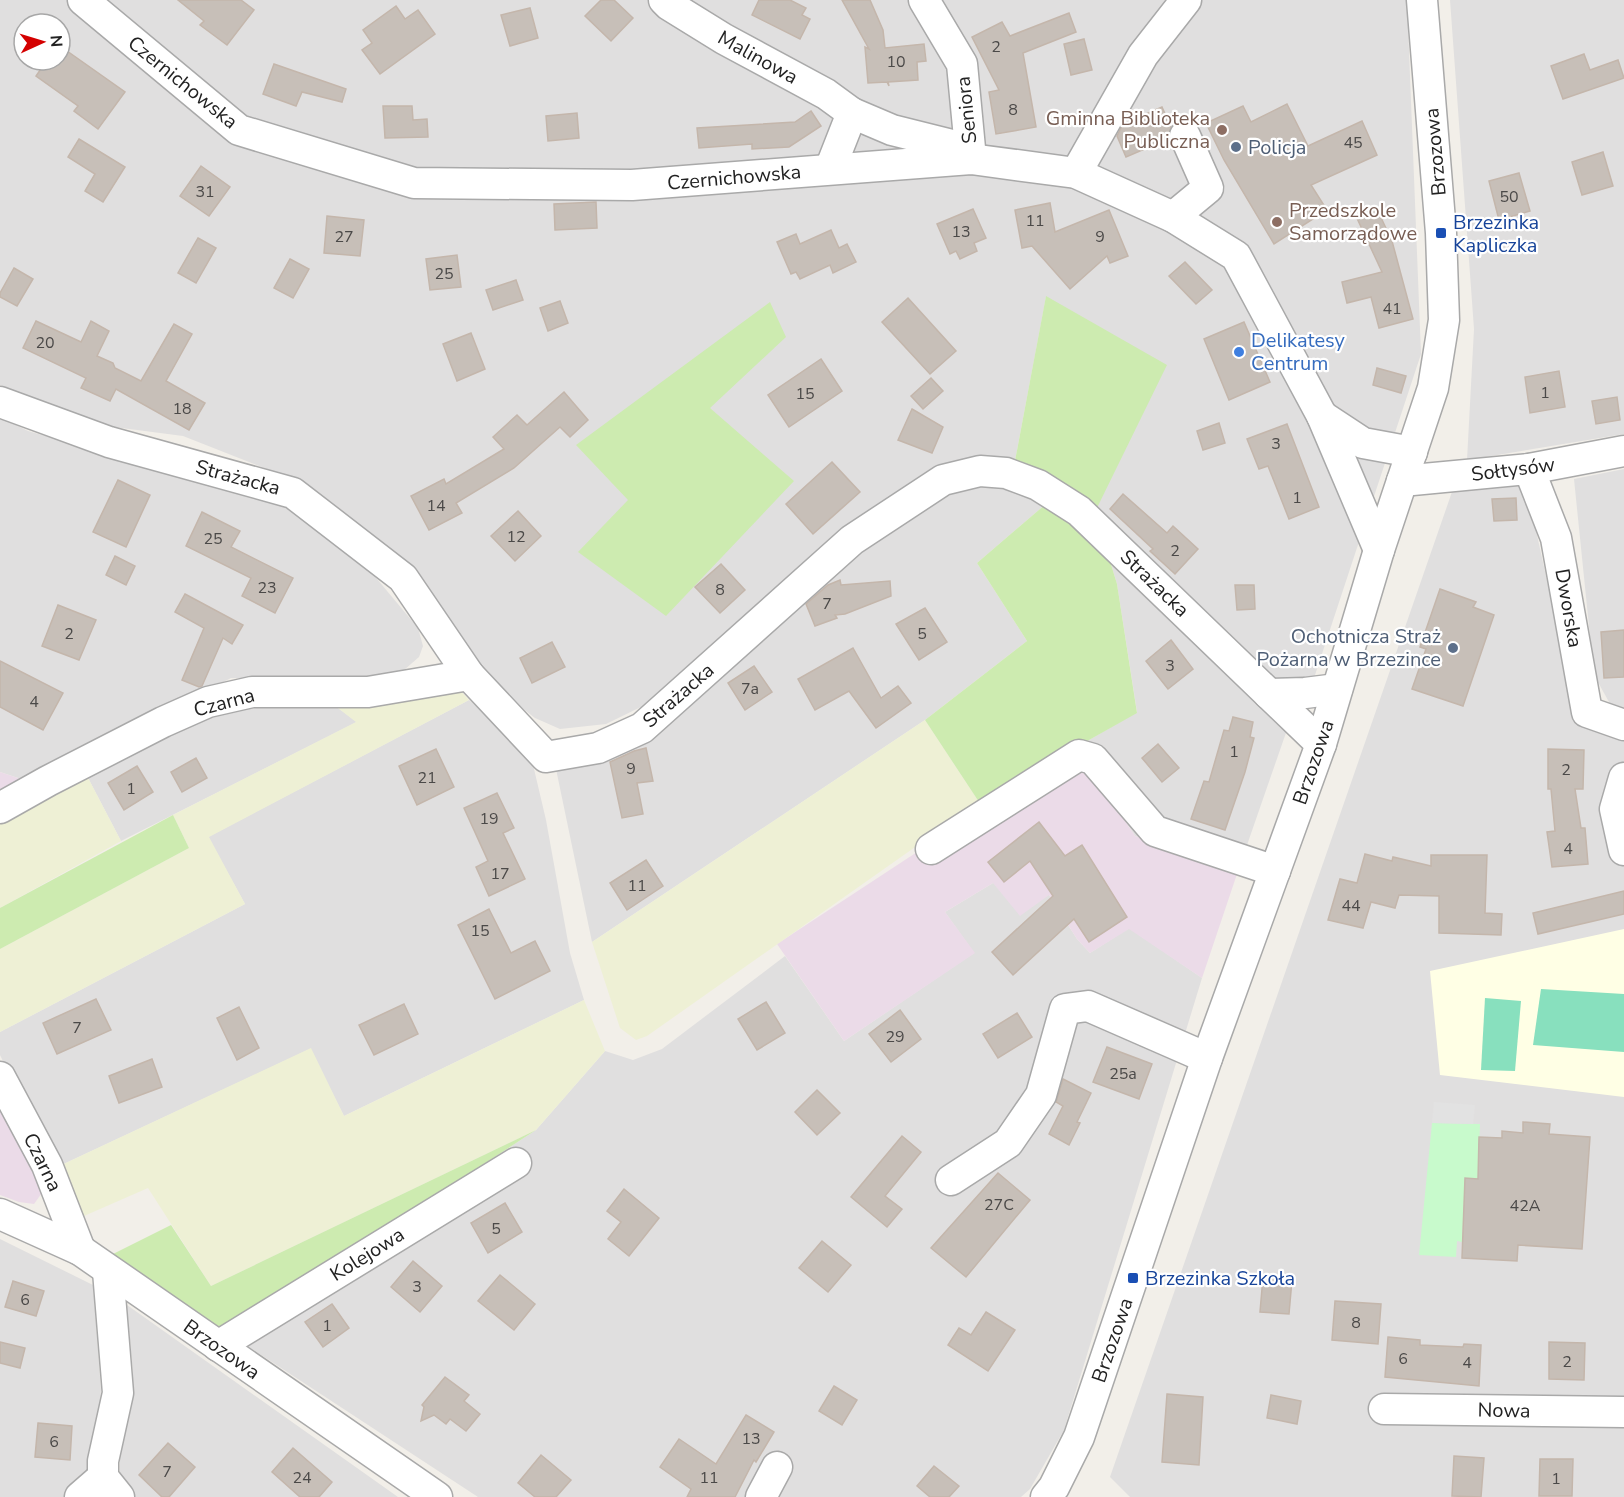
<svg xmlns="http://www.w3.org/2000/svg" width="1624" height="1497" font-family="'Nunito Sans',sans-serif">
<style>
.residential{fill:#e0dfdf;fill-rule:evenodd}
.industrial{fill:#ebdbe8}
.education{fill:#ffffe5}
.farmland{fill:#eef0d5}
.grass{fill:#cdebb0}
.park{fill:#c8facc}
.pitch{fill:#88e0be}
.parking{fill:#e2e2e2}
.building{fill:#c7bfb8;stroke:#c4b6ab;stroke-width:1.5}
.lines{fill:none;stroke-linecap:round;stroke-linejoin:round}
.minor-casing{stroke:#a9a9a9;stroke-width:33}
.minor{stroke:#fff;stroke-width:30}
.education-dot{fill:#8d6e63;stroke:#fff;stroke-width:2}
.service-dot{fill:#5c6f8a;stroke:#fff;stroke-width:2}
.transit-dot{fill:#1a4fb4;stroke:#fff;stroke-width:2}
.shop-dot{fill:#3f7fe0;stroke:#fff;stroke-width:2}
.labels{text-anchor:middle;stroke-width:4.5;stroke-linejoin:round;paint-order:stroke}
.number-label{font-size:16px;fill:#4b4948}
.street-label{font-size:20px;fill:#222;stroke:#fff}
.education-label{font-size:20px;fill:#785e54;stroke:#fff;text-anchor:end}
.service-label{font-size:20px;fill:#4e5e75;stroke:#fff;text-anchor:start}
.transit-label{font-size:20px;fill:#164399;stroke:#fff;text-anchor:start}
.shop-label{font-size:20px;fill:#366cbe;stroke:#fff;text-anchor:start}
</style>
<rect width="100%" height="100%" fill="#f2efe9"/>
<!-- residential -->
<g class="residential">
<path d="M0,0h1407l14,354 -107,324 -31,7 -22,-12 -167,-159 -48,-217 -32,169 -82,6 -281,230 -45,22 -46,5 -25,-11 -27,-21 -70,-84 -156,-138 -99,-39 -69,-9 -73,-22 -41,-20zM24,24h36v36h-36z"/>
<path d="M1450,0h174v434l-157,26 7,-131z"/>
<path d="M0,417l28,14 250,71 89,65 51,61 5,18 -4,11 -15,13 -54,9 -119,-1 -201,104 -30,-10z"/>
<path d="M1624,469v243l-10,-1 -20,-36 -20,-196z"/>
<path d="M1525,480l52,238 47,16v763h-494l-20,-20 343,-988z"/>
<path d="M964,481l44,4 39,18 -70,60 50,78 -102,79 -333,222 -36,-173 100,-40 154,-144z"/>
<path d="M1106,548l182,179 -50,144 -103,-35 -58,-89 60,-35 -20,-128z"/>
<path d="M469,700l61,52 16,68 24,133 14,47 -240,116 -34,-67 -255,119 -55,-113v-23l245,-128 -37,-67z"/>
<path d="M265,705h69l23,17 -236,119 -35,-67 121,-63z"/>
<path d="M993,883l56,12 28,44 13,14 39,-25 73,50 -138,452 -34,59 -9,8h-543l-252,-165 310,-202 69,-79 28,9 29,-11 123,-93 59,85 130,-88 -29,-41z"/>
<path d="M0,1239l93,46 8,105 -6,77 11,30h-106z"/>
<path d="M127,1305l271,192h-270l-8,-7v-33l13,-83z"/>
</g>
<!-- industrial -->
<g class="industrial">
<path d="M1077,747l58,89 103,35 -36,107 -73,-49 -39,24 -13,-14 -28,-44 -29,21 -27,-33 -48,29 30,41 -131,88 -67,-97z"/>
<path d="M0,772l30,10 -30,14z"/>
<path d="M0,1095l44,95 -10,14 -15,-2 -19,-7z"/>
</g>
<!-- education -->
<path class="education" d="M1624,929v168l-184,-22 -10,-104z"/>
<!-- farmland -->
<g class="farmland">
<path d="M455,685l14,15 -260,137 36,67 -245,128v-83l189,-101 -16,-33 183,-93 -22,-17z"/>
<path d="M925,720l54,82 -332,234 -11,4 -16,-12 -28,-86z"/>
<path d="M86,774l35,67 -121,67v-90z"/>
<path d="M584,1000l21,51 -69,79 -325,156 -63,-98 -64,28 -29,-48 256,-120 33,68z"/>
</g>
<!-- grass -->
<g class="grass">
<path d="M1046,296l121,69 -73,149 -80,-48z"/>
<path d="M770,302l16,35 -76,71 84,73 -128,135 -88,-64 50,-52 -52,-55z"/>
<path d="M1047,503l59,45 11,36 20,129 -158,89 -54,-82 102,-79 -50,-78z"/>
<path d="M173,815l16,33 -189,101v-41z"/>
<path d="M536,1130l-310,202 -113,-78 58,-29 40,61z"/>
</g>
<!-- park -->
<path class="park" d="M1432,1123l48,1 -2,55 -13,-1 -3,64 -5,-1 -1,16 -37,-2z"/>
<!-- pitch -->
<g class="pitch">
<path d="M1541,989l83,5v58l-91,-7z"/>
<path d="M1485,998l36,3 -6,70 -34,-1z"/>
</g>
<!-- parking -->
<path class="parking" d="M1434,1102l41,3 -2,19 -41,-1z"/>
<!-- building -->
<g class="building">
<path d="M178,0h63l13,10 -27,35 -27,-20 4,-4z"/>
<path d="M601,0h13l19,18 -22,23 -26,-25z"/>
<path d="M759,0h31l16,8 -4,7 8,4 -10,20 -48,-24z"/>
<path d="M842,0h28l13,30 2,18 39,-4 2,17 -9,1 1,18 -30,2 1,4 -2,-4 -19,1 -3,-36 4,2z"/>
<path d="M396,6l9,13 13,-9 17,24 -55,40 -18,-24 10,-7 -9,-13z"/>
<path d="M530,8l8,30 -28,8 -9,-31z"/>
<path d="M1069,13l7,19 -53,21 13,74 -40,7 -7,-42 10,-2 -27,-53 30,-15 8,14z"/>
<path d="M1084,39l8,31 -21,5 -7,-31z"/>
<path d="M60,46l65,46 -27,37 -24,-18 4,-5 -42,-30 11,-16h13z"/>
<path d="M1584,54l6,16 28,-10 6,18 -61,21 -12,-33z"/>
<path d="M274,64l72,25 -4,13 -40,-10 -6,14 -33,-12z"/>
<path d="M1287,104l21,42 54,-25 15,34 -66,30 16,25 -53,34 -50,-84 -18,-37 37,-17 8,16z"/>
<path d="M383,106h29l1,14 14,-1 1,18 -43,1z"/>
<path d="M1162,107l9,20 -3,12 -42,18 -9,-21 6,-12z"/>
<path d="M811,111l10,15 -32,21 -37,2v-5l-53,4 -2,-20 98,-6z"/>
<path d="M577,113l2,25 -31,3 -2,-25z"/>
<path d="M79,139l46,28 -22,35 -18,-11 10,-17 -27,-17z"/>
<path d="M1603,152l10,34 -31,9 -10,-33z"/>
<path d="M201,166l29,21 -21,29 -29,-20z"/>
<path d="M1519,173l11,38 -31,9 -10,-39z"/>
<path d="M596,202l1,26 -42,2 -1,-26z"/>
<path d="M1050,203l5,29 54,-22 19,46 -18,7 -3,-7 -37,33 -38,-43 -10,2 -7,-38z"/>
<path d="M1376,207l16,34 21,78 -34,9 -8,-31 -24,6 -5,-21 40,-10 -26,-56z"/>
<path d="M973,209l13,29 -12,5 3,8 -17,8 -4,-8 -6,3 -13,-30z"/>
<path d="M327,216l37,4 -4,36 -36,-3z"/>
<path d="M831,230l8,18 8,-4 9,18 -23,11 -3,-8 -30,14 -4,-7 -5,2 -14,-32 19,-8 4,10z"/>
<path d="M198,238l18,10 -20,35 -18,-10z"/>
<path d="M457,255l4,32 -31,3 -4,-31z"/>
<path d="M290,259l19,10 -16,29 -19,-10z"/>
<path d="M1185,262l27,28 -16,14 -27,-28z"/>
<path d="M14,268l19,11 -16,27 -17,-9v-4z"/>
<path d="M516,280l7,20 -30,10 -7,-20z"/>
<path d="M908,298l48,53 -26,23 -48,-52z"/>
<path d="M560,301l8,22 -20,8 -8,-23z"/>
<path d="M36,321l45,21 10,-21 18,10 -12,25 16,7 2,5 26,13 33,-57 18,10 -26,47 39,22 -16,27 -73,-41 -6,12 -29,-13 5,-10 -63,-30z"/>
<path d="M1244,322l26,60 -41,18 -25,-61z"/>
<path d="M471,333l14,36 -28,12 -14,-37z"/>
<path d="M821,359l21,32 -53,36 -21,-32z"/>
<path d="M1377,368l29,8 -5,17 -28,-8z"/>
<path d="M1559,371l6,36 -35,6 -5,-36z"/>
<path d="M931,378l12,13 -20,18 -12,-13z"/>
<path d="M564,392l24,28 -18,17 -10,-10 -46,41 -58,35 6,10 -33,17 -18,-34 33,-17 2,5 58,-35 -11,-12 24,-22 10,10z"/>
<path d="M1617,397l3,23 -24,4 -4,-23z"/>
<path d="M912,409l31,18 -11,26 -34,-13z"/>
<path d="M1219,423l6,20 -22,7 -6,-19z"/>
<path d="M1287,424l32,83 -30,12 -21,-53 -9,3 -12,-30z"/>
<path d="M832,462l28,30 -47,42 -27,-30z"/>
<path d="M118,480l32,15 -24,52 -33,-15z"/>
<path d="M1123,494l44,39 6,-7 25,23 -23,25 -25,-23 3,-2 -43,-40z"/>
<path d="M1516,498l1,22 -23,1 -2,-22z"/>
<path d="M518,511l23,25 -26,25 -24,-25z"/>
<path d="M202,512l38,19 -9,16 62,31 -18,35 -33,-17 9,-18 -65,-32z"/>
<path d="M115,556l20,10 -9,19 -20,-10z"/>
<path d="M721,564l24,26 -25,23 -25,-26z"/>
<path d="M840,580l1,5 49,-4 1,15 -46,18 -10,1 2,3 -22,8 -9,-22 22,-19z"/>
<path d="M1235,585h19l1,24 -18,1z"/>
<path d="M1440,589l36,13 -3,5 21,8 -31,91 -51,-17 14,-40 -6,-2z"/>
<path d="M185,594l58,31 -11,19 -9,-6 -21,48 -3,1 -17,-7 22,-52 -29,-16z"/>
<path d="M58,605l38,15 -17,40 -37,-14z"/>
<path d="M925,608l22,34 -28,18 -23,-36z"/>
<path d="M1624,630v47l-20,1 -3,-46z"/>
<path d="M1171,640l22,29 -25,20 -22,-28z"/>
<path d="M552,642l13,25 -33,16 -12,-25z"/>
<path d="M853,648l28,50 17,-12 13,17 -35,25 -27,-37 -34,19 -17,-31z"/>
<path d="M0,661l63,32 -20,37 -43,-23z"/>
<path d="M754,666l18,26 -27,18 -17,-27z"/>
<path d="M1233,717l20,5 -3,15 4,1 -9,34 -20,58 -34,-11 13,-38 5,1 15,-52 5,1z"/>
<path d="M1158,744l21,24 -17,14 -20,-24z"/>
<path d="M646,748l7,33 -16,2 6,31 -21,4 -12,-56 24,-11z"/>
<path d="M436,749l18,38 -37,18 -18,-39z"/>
<path d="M1548,749l36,1 -1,39h-8l6,39h4l3,36 -36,3 -5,-35 8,-1 -4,-42h-3z"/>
<path d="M196,758l11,20 -25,14 -11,-20z"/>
<path d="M137,766l16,26 -29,18 -16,-27z"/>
<path d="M497,793l17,35 -11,5 22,46 -36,17 -13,-29 12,-6 -24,-53z"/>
<path d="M1039,822l26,34 17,-11 45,72 -38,25 -15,-23 -61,56 -21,-23 61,-56 -23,-35 -26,21 -16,-20z"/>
<path d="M1365,854l27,7 1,-4 38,9v-11h56l-2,58 17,1 -1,21 -62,-2v-37l-40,-1 -4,13 -24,-6 -8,26 -35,-8 12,-41 17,4z"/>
<path d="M646,860l17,26 -36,24 -17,-27z"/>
<path d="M1624,891v23l-86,20 -5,-21z"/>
<path d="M489,909l22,44 24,-12 15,30 -55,28 -37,-74z"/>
<path d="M96,999l15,31 -54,24 -14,-31z"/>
<path d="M766,1002l19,31 -28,17 -19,-31z"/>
<path d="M404,1004l14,30 -44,21 -15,-30z"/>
<path d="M239,1007l20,41 -22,12 -20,-42z"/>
<path d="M900,1010l21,29 -30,23 -22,-28z"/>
<path d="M1017,1013l15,24 -34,21 -15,-24z"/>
<path d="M1107,1047l45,17 -13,35 -46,-17z"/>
<path d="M152,1059l10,28 -43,16 -10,-27z"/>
<path d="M1063,1079l28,14 -14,29 3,1 -11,22 -20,-11 14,-28 -7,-4z"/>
<path d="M817,1090l23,23 -23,22 -22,-23z"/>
<path d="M1523,1122l27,2 -1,10 41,3 -8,112 -64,-4 -1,16 -55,-3 3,-80 13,1 1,-42 23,1v-7l21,2z"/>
<path d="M902,1136l19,16 -36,44 17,13 -15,18 -36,-30z"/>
<path d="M998,1173l32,27 -64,77 -35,-29z"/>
<path d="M624,1189l35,29 -30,38 -21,-17 13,-17 -14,-11z"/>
<path d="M505,1203l17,29 -34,21 -17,-30z"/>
<path d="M822,1241l29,24 -23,27 -29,-24z"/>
<path d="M413,1261l29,25 -22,26 -29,-25z"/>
<path d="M500,1275l35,29 -21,26 -36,-29z"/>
<path d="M1263,1277l29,3 -3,34 -29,-2z"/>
<path d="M13,1281l31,10 -8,25 -31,-9z"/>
<path d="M1335,1301l46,3 -3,40 -46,-4z"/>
<path d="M332,1304l17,24 -26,19 -18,-25z"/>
<path d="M986,1312l29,18 -27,41 -40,-26 11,-17 12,7z"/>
<path d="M1388,1337l32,3v5l43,2 1,-3 17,1 -2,41 -94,-9z"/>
<path d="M0,1342l25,6 -5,20 -20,-5z"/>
<path d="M1549,1342l36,1 -1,37 -35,-1z"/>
<path d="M445,1377l24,18 -5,6 16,13 -14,17 -16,-12 -4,5 -12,-9 -13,6 3,-14 -2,-2z"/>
<path d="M834,1386l23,14 -15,25 -23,-14z"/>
<path d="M1167,1394l36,3 -4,68 -37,-3z"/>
<path d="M1271,1395l30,6 -4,23 -30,-6z"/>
<path d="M746,1415l28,17 -18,30 -2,-2 -19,37h-48l4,-8 -31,-22 19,-28 37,25z"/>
<path d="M38,1423l34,3 -2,34 -35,-3z"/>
<path d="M168,1443l27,24 -26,30h-7l-23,-22z"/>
<path d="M293,1448l39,34 -13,15h-19l-28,-25z"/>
<path d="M541,1455l30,25 -15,17h-21l-17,-14z"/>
<path d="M1454,1456l30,2 -3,39 -29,-1z"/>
<path d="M1540,1459h33l-1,37h-33z"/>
<path d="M934,1466l25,20 -10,11h-19l-13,-11z"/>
</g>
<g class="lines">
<defs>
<g id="minor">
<path d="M83,0l156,130 175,53 218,2 339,-26 105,14 97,44 63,39 86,160 57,134"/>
<path d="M664,0l5,5 55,34 102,55 26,19 -22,56"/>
<path d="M924,0l38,64 9,95"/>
<path d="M852,113l40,17 64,16 13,11"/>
<path d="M1076,173l67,-118 43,-55"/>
<path d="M1173,217l35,-29 -23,-52"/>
<path d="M0,402l109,40 184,51 110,85 66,97 77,82 52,-9 44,-20 210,-188 91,-60 37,-9 26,2 32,12 41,26 242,233"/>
<path d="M1322,416l41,27 49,9"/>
<path d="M1529,469l27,69 31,174 37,13"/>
<path d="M1402,481l127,-12 95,-18"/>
<path d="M1269,694l36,-1 32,-4"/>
<path d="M1624,778l-9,31 9,41"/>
<path d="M0,808l48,-27 115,-59 45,-20 44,-10h116l101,-17"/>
<path d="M931,849l148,-94 14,4 62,72 120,40"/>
<path d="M0,1077l47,88 33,85"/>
<path d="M951,1180l57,-37 33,-48 24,-86 23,-3 119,52"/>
<path d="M0,1214l80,36 357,247"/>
<path d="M108,1271l10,122 -15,68v16l16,20"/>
<path d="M218,1346l298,-183"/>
<path d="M1384,1409l240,3"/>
<path d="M80,1497l23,-20"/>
<path d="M761,1497l16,-30"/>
<path d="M1046,1497l8,-10 25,-50 128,-379 114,-314 58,-194 54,-162 11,-68 -3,-87 -19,-233"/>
</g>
</defs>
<!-- minor casing -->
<use href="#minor" class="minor-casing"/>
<!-- minor -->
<use href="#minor" class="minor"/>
</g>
<!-- markers -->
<g class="education-dot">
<circle cx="1222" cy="130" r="6"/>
<circle cx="1277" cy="222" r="6"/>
</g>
<g class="service-dot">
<circle cx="1236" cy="147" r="6"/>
<circle cx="1453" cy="648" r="6"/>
</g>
<g class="transit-dot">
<rect x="1435" y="227" width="12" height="12" rx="3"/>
<rect x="1127" y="1272" width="12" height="12" rx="3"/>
</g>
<circle class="shop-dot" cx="1239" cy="352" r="6"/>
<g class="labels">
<!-- number labels -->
<g class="number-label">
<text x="996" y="52">2</text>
<text x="896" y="67">10</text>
<text x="1013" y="115">8</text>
<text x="1353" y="148">45</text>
<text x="205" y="197">31</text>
<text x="1509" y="202">50</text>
<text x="1035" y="226">11</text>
<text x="961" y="237">13</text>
<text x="344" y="242">27</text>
<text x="1100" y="242">9</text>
<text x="444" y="279">25</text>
<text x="1392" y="314">41</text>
<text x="45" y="348">20</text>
<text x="1545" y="398">1</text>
<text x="805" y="399">15</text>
<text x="182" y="414">18</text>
<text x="1276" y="449">3</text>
<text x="1297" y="503">1</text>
<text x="436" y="511">14</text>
<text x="516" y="542">12</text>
<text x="213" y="544">25</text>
<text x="1175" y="556">2</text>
<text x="267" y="593">23</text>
<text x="720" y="595">8</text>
<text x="827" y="609">7</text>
<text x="69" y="639">2</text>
<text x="922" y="639">5</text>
<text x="1170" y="671">3</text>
<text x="750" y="694">7a</text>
<text x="34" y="707">4</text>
<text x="1234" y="757">1</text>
<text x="631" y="774">9</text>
<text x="1566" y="775">2</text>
<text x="427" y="783">21</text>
<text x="131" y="794">1</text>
<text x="489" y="824">19</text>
<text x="1568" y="854">4</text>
<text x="500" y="879">17</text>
<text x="637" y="891">11</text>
<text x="1351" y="911">44</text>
<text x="480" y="936">15</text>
<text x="77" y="1033">7</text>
<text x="895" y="1042">29</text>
<text x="1123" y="1079">25a</text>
<text x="999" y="1210">27C</text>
<text x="1525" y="1211">42A</text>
<text x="496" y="1234">5</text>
<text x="417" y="1292">3</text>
<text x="25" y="1305">6</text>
<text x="1356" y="1328">8</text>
<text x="327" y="1331">1</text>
<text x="1403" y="1364">6</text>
<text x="1567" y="1367">2</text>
<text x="1467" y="1368">4</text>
<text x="751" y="1444">13</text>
<text x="54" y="1447">6</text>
<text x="167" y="1477">7</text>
<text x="302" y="1483">24</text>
<text x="709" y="1483">11</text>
<text x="1556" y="1484">1</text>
</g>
<!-- street labels -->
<g class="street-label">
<text transform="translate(758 57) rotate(29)" y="7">Malinowa</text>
<text transform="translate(183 82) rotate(39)" y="7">Czernichowska</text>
<text transform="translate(966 110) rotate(-96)" y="7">Seniora</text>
<text transform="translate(1435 152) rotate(-95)" y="7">Brzozowa</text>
<text transform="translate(734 177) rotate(-5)" y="7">Czernichowska</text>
<text transform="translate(1513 469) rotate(-7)" y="7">Sołtysów</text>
<text transform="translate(238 477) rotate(15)" y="7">Strażacka</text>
<text transform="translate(1155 583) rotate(44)" y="7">Strażacka</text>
<text transform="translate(1569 608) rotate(80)" y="7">Dworska</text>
<text transform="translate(678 695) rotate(-41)" y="7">Strażacka</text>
<text transform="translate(224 702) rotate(-15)" y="7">Czarna</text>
<text transform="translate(1313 762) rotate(-71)" y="7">Brzozowa</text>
<text transform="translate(43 1162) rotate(64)" y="7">Czarna</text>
<text transform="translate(367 1254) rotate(-32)" y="7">Kolejowa</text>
<text transform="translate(1112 1340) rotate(-71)" y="7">Brzozowa</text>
<text transform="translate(222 1349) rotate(35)" y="7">Brzozowa</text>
<text transform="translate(1504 1410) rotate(1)" y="7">Nowa</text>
</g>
<!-- education labels -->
<g class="education-label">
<text x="1210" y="125">Gminna Biblioteka<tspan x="1210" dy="23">Publiczna</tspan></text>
<text x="1289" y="217" text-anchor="start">Przedszkole<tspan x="1289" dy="23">Samorządowe</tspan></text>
</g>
<!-- service labels -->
<g class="service-label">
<text x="1248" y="154">Policja</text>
<text x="1441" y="643" text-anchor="end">Ochotnicza Straż<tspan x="1441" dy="23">Pożarna w Brzezince</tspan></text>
</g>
<!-- transit labels -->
<g class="transit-label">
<text x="1453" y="229">Brzezinka<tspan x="1453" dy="23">Kapliczka</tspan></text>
<text x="1145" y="1285">Brzezinka Szkoła</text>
</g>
<!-- shop labels -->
<g class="shop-label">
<text x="1251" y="347">Delikatesy<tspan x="1251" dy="23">Centrum</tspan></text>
</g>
</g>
<!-- north arrow -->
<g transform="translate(42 42) rotate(86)"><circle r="28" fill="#ffffff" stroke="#a7a7a7" stroke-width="1.5"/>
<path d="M0-4.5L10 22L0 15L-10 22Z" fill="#d40000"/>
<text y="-9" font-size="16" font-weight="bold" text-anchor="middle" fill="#222222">N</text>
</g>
</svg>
